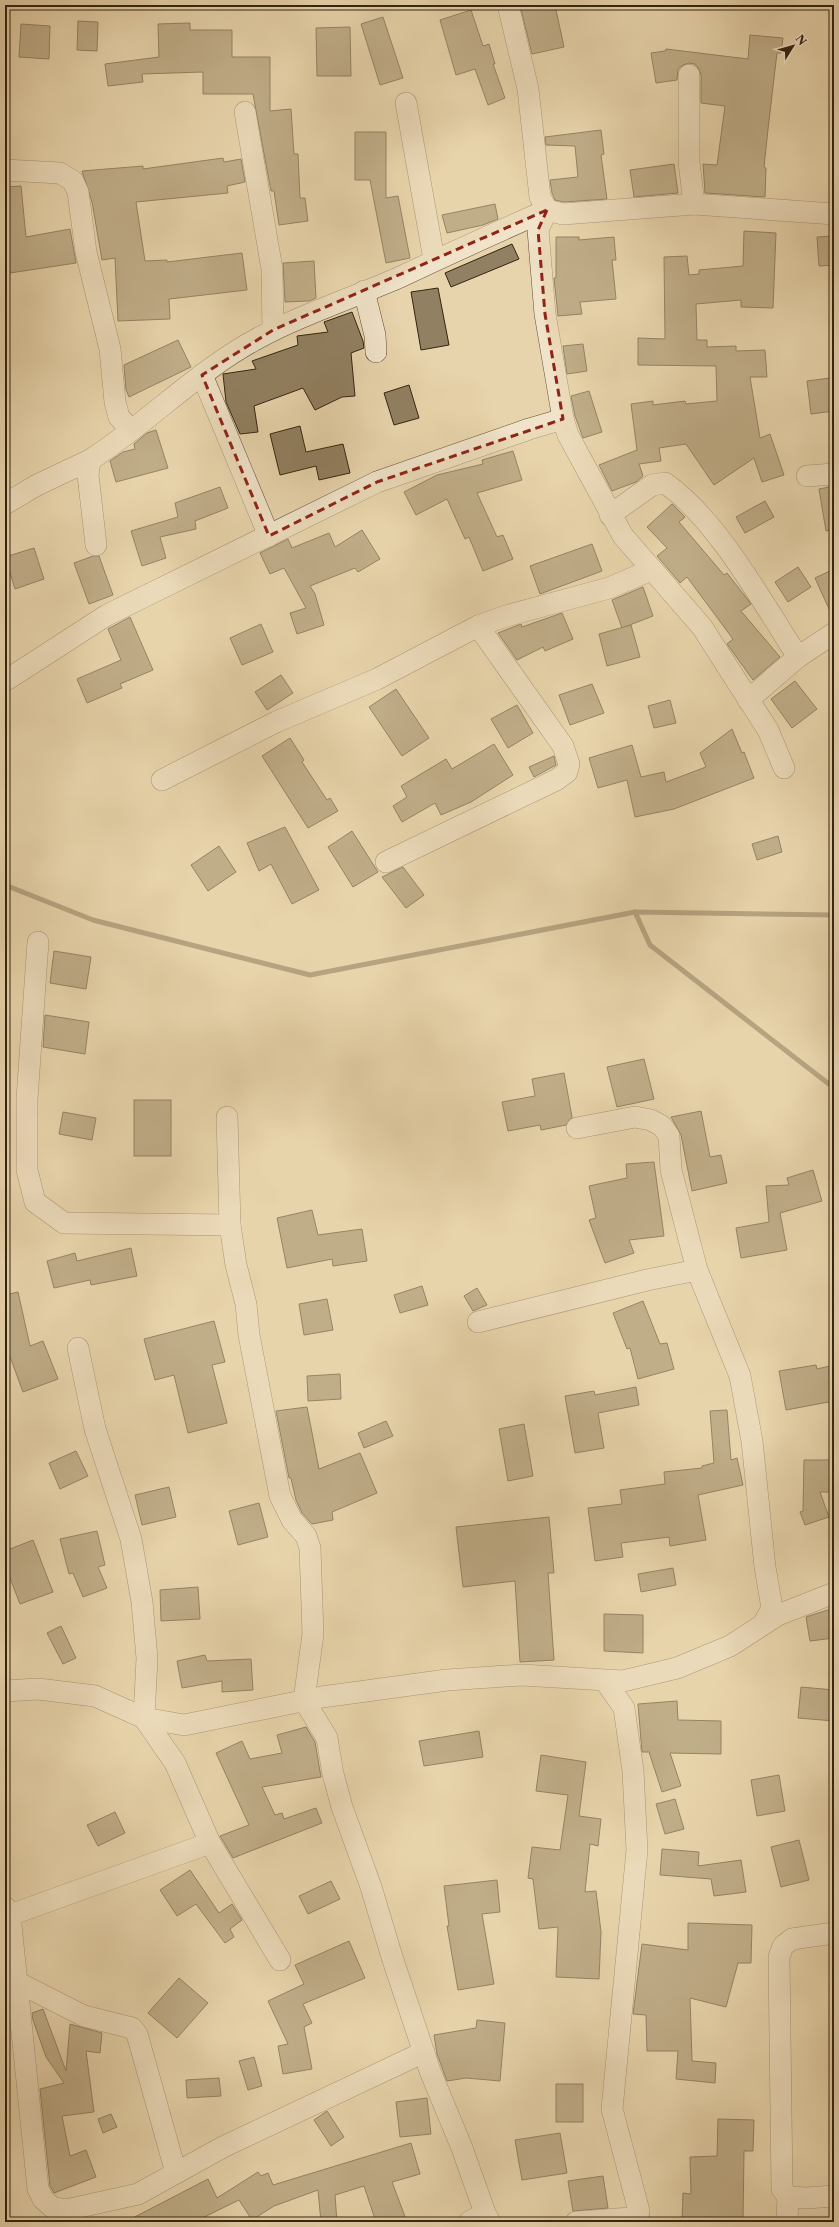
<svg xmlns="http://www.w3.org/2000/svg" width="839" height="2227" font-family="'Libre Caslon Text',serif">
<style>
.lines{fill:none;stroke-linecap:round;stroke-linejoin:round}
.stream{stroke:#7a6a4e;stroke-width:5}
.building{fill:#918061;stroke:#322410}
.minor-casing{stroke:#605037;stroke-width:22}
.minor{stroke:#f0e3c9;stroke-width:21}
.marked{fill:none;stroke:#8f2418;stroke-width:3;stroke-dasharray:8 5;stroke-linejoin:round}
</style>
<rect width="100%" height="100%" fill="#e8d4ac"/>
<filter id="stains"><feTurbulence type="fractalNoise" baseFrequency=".005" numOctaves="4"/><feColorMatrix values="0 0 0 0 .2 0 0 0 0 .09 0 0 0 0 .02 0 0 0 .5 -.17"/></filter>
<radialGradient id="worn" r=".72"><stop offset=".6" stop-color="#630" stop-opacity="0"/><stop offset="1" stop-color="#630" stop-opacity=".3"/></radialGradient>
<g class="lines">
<!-- stream -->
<g class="stream">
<path d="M5,885l88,35 217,55 325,-63 199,3"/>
<path d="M635,912l15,33 184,143"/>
</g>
</g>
<!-- building -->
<g class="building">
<path d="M520,5h35l9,42 -32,7z"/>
<path d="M471,10l12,36 6,-2 6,20h-2l12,34 -17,7 -13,-36 -19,6 -16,-55z"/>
<path d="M383,17l20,61 -23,7 -19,-61z"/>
<path d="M78,21l20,1 -1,29 -20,-1z"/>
<path d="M190,23v7h42v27h38v54l21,-2 3,45h4l2,44h5l3,23 -29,4 -5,-34h-3l-18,-97h-50v-22l-61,2 1,8 -35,4 -3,-22 54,-7 -1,-33z"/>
<path d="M21,24l29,2 -1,33 -30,-2z"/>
<path d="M350,27l1,49h-34l-1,-48z"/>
<path d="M750,35l33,3 -2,15h-4l-9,76 -4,38 2,1 -1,29 -60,-4 -2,-29 14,1 8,-59 -24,-3v-28l-2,-6 -4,-5 -6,-1 -6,2 -5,4 -1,11 -21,3 -5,-30 14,-2 1,-2 82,10z"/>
<path d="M601,130l3,24 -3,1 6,44 -43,3 -9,-2 -3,-7 -2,-13 28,-3 -3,-31 -29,-1 -1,-8z"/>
<path d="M355,132h31v66l12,-2 12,62 -24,5 -16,-83h-15z"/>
<path d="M223,158l1,4 17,-3 4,23 -18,4 1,7 -92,9 9,59 22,-1v2l75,-9 5,37 -78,9 1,20 -52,2 -3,-63 -13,2 -10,-58 -10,-31 61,-5v3z"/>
<path d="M674,164l4,29 -44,4 -4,-27z"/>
<path d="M21,186l5,51 44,-8 6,34 -66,10 -5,-30v-56z"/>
<path d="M495,204l3,15 -15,6 -36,8 -5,-18z"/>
<path d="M744,231l32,2 -3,75 -32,-1v-7l-45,4 1,36h10v7l29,-1v5l29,-1 2,27h-17l10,61 10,-4 14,41 -22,7 -8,-24 -40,27 -28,-41 -27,4 2,13 -22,3 4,12 -7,6 -24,9 -13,-26 38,-15 -6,-46 22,-3v4l32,-4 1,3 31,-3 -1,-35 -78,-1v-27l27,1 -1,-82 23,-1 2,19 10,-1v-4l44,-4z"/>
<path d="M834,236v29l-15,1 -2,-29z"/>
<path d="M556,237h23v3l35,-3 2,23h-4l4,39 -36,3 2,12 -24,2 -4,-38h2z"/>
<path d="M512,244l7,15 -68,28 -6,-14z"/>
<path d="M314,261l2,37 -7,3 -24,1 -2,-39z"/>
<path d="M438,288l11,57 -28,5 -10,-58z"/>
<path d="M352,312l11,29 1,7 -13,5 4,43 -13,1 -27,13 -12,-22 -49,18 4,26 -18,2 -14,-32 -3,-28 33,-5 -4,-8 46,-16 -1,-9 31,-4 -4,-10z"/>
<path d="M178,340l13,27 -62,30 -3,-7 -2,-25z"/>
<path d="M583,344l4,27 -20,3 -4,-28z"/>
<path d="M830,378l4,33 -23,3 -4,-33z"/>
<path d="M409,385l10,33 -25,7 -10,-32z"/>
<path d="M589,391l13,41 -19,6 -8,-22 -4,-20z"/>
<path d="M300,426l6,26 37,-8 7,29 -31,7 -3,-14 -36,9 -10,-41z"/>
<path d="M156,430l12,38 -52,14 -6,-21 13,-9 12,-3 -1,-5 13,-11z"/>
<path d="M513,451l9,29 -45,13 20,44 6,-2 10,24 -30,12 -14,-34 -4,2 -18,-40 -31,16 -12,-23 33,-17 46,-11 -1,-4z"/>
<path d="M834,486v44l-8,1 -7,-42z"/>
<path d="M220,487l8,21 -33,13 1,8 -36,8 6,21 -24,8 -11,-35 47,-14 -3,-14z"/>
<path d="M765,501l9,16 -29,16 -9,-16z"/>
<path d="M672,504l13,13 -6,5 45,53 3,-2 21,27 3,4 -10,7 39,46 -27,23 -26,-36 6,-5 -46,-62 -7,6 -23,-27 10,-8 -20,-21z"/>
<path d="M362,530l18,29 -22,13 -3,-4 -45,18 5,8 9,31 -27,9 -7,-21 16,-5 -22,-40 -14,6 -10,-21 28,-14 4,9 37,-15 6,14z"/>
<path d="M592,544l10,27 -62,23 -10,-28z"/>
<path d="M34,548l10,31 -29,10 -10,-32z"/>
<path d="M93,556h6l14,39 -24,9 -15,-41z"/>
<path d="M798,567l13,20 -23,15 -13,-20z"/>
<path d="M834,569v51l-19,-42z"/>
<path d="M643,587l10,29 -31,12 -10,-28z"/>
<path d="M562,613l11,26 -28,12 -2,-4 -26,13 -19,-27 23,-9 1,3z"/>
<path d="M130,617l23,53 -33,14 2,4 -35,15 -10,-24 44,-19 -13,-31z"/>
<path d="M261,624l12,28 -31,13 -12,-27z"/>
<path d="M631,625l9,32 -33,9 -8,-32z"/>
<path d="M281,675l12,18 -26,17 -12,-18z"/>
<path d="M795,681l22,28 -25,19 -21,-29z"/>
<path d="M592,684l12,29 -34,12 -11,-30z"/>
<path d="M396,689l33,49 -27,18 -33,-49z"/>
<path d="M670,700l6,23 -22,5 -6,-22z"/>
<path d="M517,705l16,28 -25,15 -17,-29z"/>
<path d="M732,729l10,24 2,-1 10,26 -80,31 -39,8 -8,-37 -29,8 -9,-30 43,-13 9,32 23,-5 2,10 40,-15 -6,-14z"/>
<path d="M290,738l14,22 -2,2 25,38 3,-2 8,13 -30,17 -46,-72z"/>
<path d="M494,744l19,31 -42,27 -30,13 -6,-12 -33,19 -9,-16 14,-9 -6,-11 45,-27 6,10z"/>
<path d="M554,756l2,9 -22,12 -5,-10z"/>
<path d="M285,827l34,63 -27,14 -21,-40 -12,7 -12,-28z"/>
<path d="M352,831l26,41 -25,15 -25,-40z"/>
<path d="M778,836l4,16 -25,8 -5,-16z"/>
<path d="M219,846l17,26 -28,19 -17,-26z"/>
<path d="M403,867l21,28 -18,13 -24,-31z"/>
<path d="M54,951l37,6 -5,32 -36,-6z"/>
<path d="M45,1015l44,7 -4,32 -42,-7z"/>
<path d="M644,1059l10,40 -37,8 -10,-40z"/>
<path d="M564,1073l8,44 -6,8 -25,5 -1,-5 -32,6 -6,-29 33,-6 -3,-17z"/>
<rect x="134" y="1100" width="37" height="56"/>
<path d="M701,1111l9,46 11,-2 6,28 -35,8 -11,-56 -10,-18z"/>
<path d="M63,1112l33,6 -4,22 -33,-6z"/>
<path d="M654,1162l10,74 -35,4 5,13 -29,10 -16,-43 7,-2 -7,-32 38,-8 -1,-14z"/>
<path d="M813,1170l9,31 -42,12 7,37 -46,8 -5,-30 33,-6 -3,-36 23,-1 -2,-7z"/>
<path d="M312,1210l6,25 44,-6 5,32 -34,5 -1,-7 -45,9 -10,-50z"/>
<path d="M131,1248l6,28 -46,9 -1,-5 -36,8 -7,-27 28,-8 2,8z"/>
<path d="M422,1286l6,19 -28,8 -6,-18z"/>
<path d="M477,1288l10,17 -14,6 -9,-15z"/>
<path d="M18,1292l12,54 13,-5 15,38 -35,13 -18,-49v-48z"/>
<path d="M327,1299l6,31 -29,5 -5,-31z"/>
<path d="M643,1301l17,43 7,-1 7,26 -36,10 -8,-31 -3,1 -14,-36z"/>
<path d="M214,1321l11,41 -13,3 15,58 -39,10 -14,-58 -19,5 -11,-41z"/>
<path d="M816,1365l1,4 17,-4v36l-48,9 -7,-39z"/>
<path d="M340,1374l1,25 -33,2 -1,-25z"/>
<path d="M636,1387l3,18 -41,8 6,35 -29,5 -10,-57 29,-5 1,4z"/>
<path d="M307,1407l12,62 41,-16 17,40 -45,19 1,8 -21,4 -10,-11 -6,-13 -5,-22h-2l-13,-67z"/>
<path d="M727,1410l4,50 6,-2 6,27 -45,10 8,45 -36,6 -1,-9 -48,6 2,14 -28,4 -7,-53 34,-4 -2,-14 45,-6 -1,-12 38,-4v-2l12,-3 -4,-52z"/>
<path d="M386,1421l7,15 -29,12 -6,-15z"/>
<path d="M524,1424l9,52 -25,5 -9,-52z"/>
<path d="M76,1451l12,25 -28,13 -11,-26z"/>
<path d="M804,1460h30v32h-14l9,25 -24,8 -5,-13 3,-1z"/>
<path d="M169,1487l7,30 -34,8 -7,-30z"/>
<path d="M259,1503l9,34 -30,8 -9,-34z"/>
<path d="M549,1517l5,56h-6l6,87 -34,2 -5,-81 -52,6 -7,-60z"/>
<path d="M97,1531l8,34 -7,2 9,21 -24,9 -10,-24 -4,1 -9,-35z"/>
<path d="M33,1540l20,52 -33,12 -15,-39v-14z"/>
<path d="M673,1568l3,17 -35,7 -3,-18z"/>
<path d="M198,1587l2,32 -39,2 -1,-31z"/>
<path d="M834,1608v30l-24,3 -4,-24z"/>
<path d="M604,1614l39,1v38l-39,-2z"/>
<path d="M61,1626l15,32 -13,6 -16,-31z"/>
<path d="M205,1655l2,6 44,-2 2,31 -31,2v-11l-40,7 -5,-27z"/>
<path d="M801,1687l33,3v31l-36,-3z"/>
<path d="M677,1701l1,19 43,1v33l-51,-1 11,33 -19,6 -13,-40h-7l-4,-48z"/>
<path d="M306,1727l9,15 6,35 -59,10 13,28 7,-2 2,6 32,-11 6,15 -89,35 -13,-22 29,-11 -33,-72 26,-12 8,18 32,-6 -5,-18z"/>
<path d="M479,1731l4,26 -59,9 -5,-25z"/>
<path d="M541,1755l45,7 -7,54 22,3 -3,27 -8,-2 -5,48 11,-1 5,41 -2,47 -43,-2 2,-50 -19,2 -6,-50 -5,-1 4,-31 28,3 8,-55 -32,-4z"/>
<path d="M779,1775l6,36 -28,5 -6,-36z"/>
<path d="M675,1799l9,30 -19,5 -9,-30z"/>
<path d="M115,1812l10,21 -27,13 -11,-21z"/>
<path d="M799,1840l10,40 -28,7 -10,-40z"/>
<path d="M662,1849l37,3 -1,14 43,-6 5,32 -32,4 -3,-17 -51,-4z"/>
<path d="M190,1870l29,43 13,-9 10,16 -12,9 4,8 -9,6 -29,-39 -19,12 -17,-26z"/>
<path d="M497,1880l3,32 -18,2 12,70 -36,6 -11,-64h2l-5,-40z"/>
<path d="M331,1881l9,18 -32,15 -9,-18z"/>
<path d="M688,1923l64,2 -1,38h-13l-12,44 -36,-9 2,63 24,2 -1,20 -39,-4 2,-28h-31l-1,-36 -13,-1 9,-70 46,6z"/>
<path d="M349,1941l16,37 -62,26 9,19 -8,4 8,42 -29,5 -5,-28 10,-2 -20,-43 36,-17 -9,-19z"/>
<path d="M179,1978l29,25 -31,35 -29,-25z"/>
<path d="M43,2009l23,62 4,-47 32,9 -2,20 -14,-2 8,61 -32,4 8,40 16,-6 10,27 -42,16 -4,-7 -10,-97 24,-6 -18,-26 -13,-37 -1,-7z"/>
<path d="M477,2020l28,3 -5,58 -34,-3 -19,3 -10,-27 -3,-19 42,-7z"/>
<path d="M254,2057l8,29 -14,4 -9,-29z"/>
<path d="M219,2078l2,18 -34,2 -1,-18z"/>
<rect x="556" y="2084" width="27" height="38"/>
<path d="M427,2098l4,36 -31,3 -4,-35z"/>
<path d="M327,2111l17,26 -13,9 -17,-26z"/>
<path d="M111,2114l6,13 -14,6 -5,-14z"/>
<path d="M718,2119l36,1 -1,31h-9l-1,71 -61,-1 1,-28 8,1 -1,-37 27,-1z"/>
<path d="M560,2133l7,40 -45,7 -7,-40z"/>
<path d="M411,2143l9,31 -28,8 15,40h-31l-12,-36 -29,9 2,27h-16l-3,-32 -44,16 -22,14 -13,-20 -45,22h-69l83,-43 9,19 41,-26 3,4 7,-3 5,12z"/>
<path d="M603,2176l5,32 -35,3 -5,-30z"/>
</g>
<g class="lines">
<defs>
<g id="minor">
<path d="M508,5l20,84 12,108 7,13 16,4 131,-10 140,10"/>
<path d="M689,75v87l5,42"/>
<path d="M406,103l28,156"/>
<path d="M245,112l27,157 1,61"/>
<path d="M5,170l55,3 13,8 5,11 8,60 24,97 5,53 4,15 12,13"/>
<path d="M547,210l-9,20 7,84 18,105 5,16 55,101 79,91 66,103 16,38"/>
<path d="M364,291l11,44 1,17"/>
<path d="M202,375l67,161"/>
<path d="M807,476l27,-2"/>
<path d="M5,504l32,-19 53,-25"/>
<path d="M610,515l42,-30 13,-2c53,37 97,119 133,174l36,-24"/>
<path d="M96,545l-8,-70 2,-15c50,-32 93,-75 143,-107 51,-33 110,-51 165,-75 49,-23 99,-46 149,-68"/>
<path d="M8,679l99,-64 270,-133 152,-53 34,-10"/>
<path d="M748,700l50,-43"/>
<path d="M162,780l114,-58 101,-43 101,-53 28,-10 103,-28 42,-18"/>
<path d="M386,862l170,-82 11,-8 2,-8 -6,-18 -85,-120"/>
<path d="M38,942l-11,157v71l8,32 29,21 166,2 6,40 10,39 3,31 31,161 12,24 14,16 4,12 3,86 -9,66 23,38 6,36 9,33 29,80 21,70 38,114 32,77 23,65 5,9"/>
<path d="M227,1117l3,108"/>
<path d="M577,1128l58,-11 16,3 11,6 7,10 2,34 26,100 43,106 12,65 13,126 7,41 -8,15"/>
<path d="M478,1322l169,-42 50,-10"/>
<path d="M78,1348l17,81 36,110 11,63 5,56 -3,60 31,45 35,80 70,117"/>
<path d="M5,1691l33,-2 57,7 49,22 40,7 138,-28 125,-17 75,-5 101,6 54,-13 53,-22 48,-31 56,-22"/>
<path d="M5,1907l5,8 28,274 5,10 9,8 14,3 72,-16 85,-47 201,-95"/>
<path d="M10,1915l200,-72"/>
<path d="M834,1933l-42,6 -9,7 -4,11 3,232 6,8 18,1 28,-2"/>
<path d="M17,1982l67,34 48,12 5,6 39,139"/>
<path d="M469,2222l16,-9"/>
<path d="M576,2222l55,-4 8,-7 -27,-102 25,-259 -4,-79 -9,-63 -19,-27"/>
<path d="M787,2222l1,-25"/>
</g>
</defs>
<!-- minor casing -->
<use href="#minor" class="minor-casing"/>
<!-- minor -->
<use href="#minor" class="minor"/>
</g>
<!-- marked area -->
<path d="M0 0H839V2227H0ZM547,210l-9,20 7,84 18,105 -186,63 -108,54 -67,-161 71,-45z" fill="#e8d4ac" fill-opacity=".55" fill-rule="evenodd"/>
<path class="marked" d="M547,210l-9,20 7,84 18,105 -186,63 -108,54 -67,-161 71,-45z"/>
<!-- margin -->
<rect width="839" height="2227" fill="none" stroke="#e8d4ac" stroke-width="20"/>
<rect x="6" y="6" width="827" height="2215" fill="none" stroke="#322410" stroke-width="2"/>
<rect x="10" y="10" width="819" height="2207" fill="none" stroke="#322410"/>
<!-- north arrow -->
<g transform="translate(793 46) rotate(53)" stroke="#f0e3c9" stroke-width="3" paint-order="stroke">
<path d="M0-3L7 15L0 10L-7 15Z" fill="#322410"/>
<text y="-6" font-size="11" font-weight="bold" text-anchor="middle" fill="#322410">N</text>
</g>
<rect width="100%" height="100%" filter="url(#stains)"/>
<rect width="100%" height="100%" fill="url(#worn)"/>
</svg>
